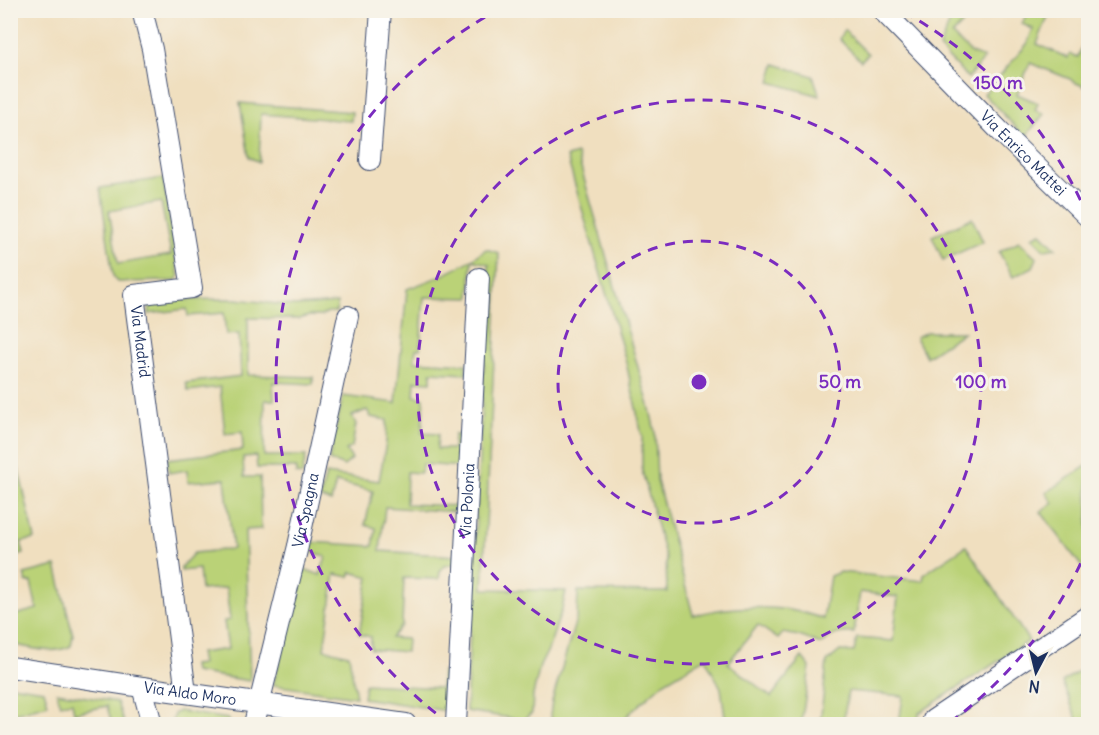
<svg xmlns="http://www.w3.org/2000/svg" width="1099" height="735" font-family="Delius,sans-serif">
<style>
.green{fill:#bad277;stroke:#6a806a;stroke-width:1.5;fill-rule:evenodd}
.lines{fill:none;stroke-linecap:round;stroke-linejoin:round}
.street-casing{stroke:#3b496d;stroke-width:22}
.street{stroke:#fff;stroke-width:20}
.ring{fill:none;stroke:#7b2cbf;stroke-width:3;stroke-dasharray:10 8}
.labels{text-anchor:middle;stroke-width:6;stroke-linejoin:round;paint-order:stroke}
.street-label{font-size:15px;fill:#1b2f5e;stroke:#f7f3e8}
.centre{fill:#7b2cbf;stroke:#f7f3e8;stroke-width:3}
.ring-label{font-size:18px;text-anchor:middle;font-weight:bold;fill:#7b2cbf;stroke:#f7f3e8;stroke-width:6;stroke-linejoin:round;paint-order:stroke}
</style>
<rect width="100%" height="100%" fill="#f7f3e8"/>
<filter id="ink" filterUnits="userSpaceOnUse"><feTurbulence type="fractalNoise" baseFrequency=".0167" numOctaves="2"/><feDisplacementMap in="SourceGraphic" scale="12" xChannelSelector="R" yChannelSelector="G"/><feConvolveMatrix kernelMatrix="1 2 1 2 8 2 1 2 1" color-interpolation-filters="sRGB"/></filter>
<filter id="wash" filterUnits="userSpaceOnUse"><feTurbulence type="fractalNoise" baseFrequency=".008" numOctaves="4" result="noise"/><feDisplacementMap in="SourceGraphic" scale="24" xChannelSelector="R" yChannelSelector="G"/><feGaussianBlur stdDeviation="1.35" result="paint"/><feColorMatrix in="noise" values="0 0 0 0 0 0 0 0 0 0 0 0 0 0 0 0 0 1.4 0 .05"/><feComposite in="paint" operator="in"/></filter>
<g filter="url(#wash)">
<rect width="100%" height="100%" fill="#f0dfbf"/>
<!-- green -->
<g class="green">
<path d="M955,10l20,1 -23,24 19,18 13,5 -16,20 -29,-30z"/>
<path d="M1028,11h22l-13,33 31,14 2,-4 8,3 4,-11 6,3 -3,9 3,2v28l-14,-6 -4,-3 -40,-16 -13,31 21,9 -3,7 9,4 -19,23 -41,-43 43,-50 6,-15 -11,-5z"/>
<path d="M844,30l24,24 -7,7 -22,-22z"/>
<path d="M775,64l38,12 7,20 -50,-14z"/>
<path d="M240,103l112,9 -1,9 -90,-7 -2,48 -10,-5z"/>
<path d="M577,154l73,255 5,23 2,49 36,134c11,-2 22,-5 33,-6 32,-3 66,-2 97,10l7,-43 10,-4 83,9 1,-7 42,-28 63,95 -110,72 -1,11h-19l4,-28 -55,-5 -5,33h-23l7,-62 13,-11 14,1 3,-14 36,3 5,-44 -38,-5 -6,41c-14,-1 -22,1 -33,11l-22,-8 -16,-3 -5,6 -20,-14 -30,38 43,34 31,-40 8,10 -9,57h-75l-5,-36 -16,-30 -42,25 -33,30 -10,11h-65l-5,-8 2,-14 25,-86 1,-25 89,1 -1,-33 -24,-88v-35l-16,-74 -59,-205z"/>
<path d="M163,178l16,99 -5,4 -57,1 -4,-6 -13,-88zM161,202l10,53 -53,9 -9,-53z"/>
<path d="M972,218l11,24 -40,18 -11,-24z"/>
<path d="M1041,233l15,15 -11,2 -13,-13z"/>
<path d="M1019,241l18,17 -4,9 -20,10 -14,-25z"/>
<path d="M486,249l13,4 -16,336 83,2 -4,18 -14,41 -8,16 -7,29 -1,18 -9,7 -57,-9 23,-447 -17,-4 -2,38 -46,-1 -4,52h-4l-2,12 52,3v10l-35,-2v10l-16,-1 -1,15 10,2 -2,35 16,1 -1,15h16l1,-14 8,-1 -1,33 -39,-3 -1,9 -14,-1 -1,32 52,2v6l-73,-5 -5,44 76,5 -1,8 -11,2 -4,5 -1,8 -35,-1 -2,47 -11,13 16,1 -1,13 -35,-3v-12l-12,-3 10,-57 -18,-5 -2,5 -14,-3 -11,75 25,6 7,42 -83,-12 31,-116 16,6 6,-18 -18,-7 2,-8 63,4 3,-18 -11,-3 8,-34 -37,-9 -5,20 -11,-4 6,-24 53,7 7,-38 1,-23 -16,-3 -4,-7 -15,6 4,8 -4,23 -6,3 6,9 -8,7 -15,-6 14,-64 53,7 11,-114c30,-11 54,-20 79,-40z"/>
<path d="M237,299l57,7 44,-3 -2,9h-8l-7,4h-12l-10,3 -51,-1v57l65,2v7l-40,-2 1,18h-9l-1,56h42l-4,19 -6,-1v-6h-39l-1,-12 -13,1 1,20h16l1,52 -16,1 5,151 -56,-9 -1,-7 9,-1 -2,-11 28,-4 -4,-28 6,-1 -4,-32 -25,2 -2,-21 -18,2v-4l13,-14 39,-4 -8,-70 -37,3 -1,-12 -18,3 -2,-14 76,-9 -1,-18 -17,2 -5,-47 -32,4 -2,-8 55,-7 -2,-42 -13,1 -2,-22 -36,3 -1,-7 -38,5 1,-9 4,-5z"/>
<path d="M927,332h37l-38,25 -10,-20z"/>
<path d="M10,433l25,106 -14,3 3,12 -13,3z"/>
<path d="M1088,465v110l-47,-63 12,-9 -7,-10z"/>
<path d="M56,566l17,69 -2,11c-18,9 -41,2 -60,-2v-28l26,-7 -6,-27h-5l-2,-8z"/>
<path d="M1088,665v59h-9l-17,-42z"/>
<path d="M442,672h7l-2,39 -84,-13 2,-14 76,4z"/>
<path d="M11,685l33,5 4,14 -37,10z"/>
<path d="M57,692l60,10 7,22h-12l-5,-18 -33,7 -2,-11 -12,2z"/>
<path d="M179,711l49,8 1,5h-56l-1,-3 2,-7z"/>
</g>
</g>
<g filter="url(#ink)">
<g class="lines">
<defs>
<g id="street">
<path id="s1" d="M142,10l10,39 40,239 -58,7 52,398"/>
<path id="s2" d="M882,10l118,121 88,86"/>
<path d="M370,160l11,-150"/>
<path id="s3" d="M10,667l132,20 264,37"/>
<path d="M142,687l10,37"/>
<path id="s4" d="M254,724l44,-178 50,-230"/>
<path id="s5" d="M456,724l23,-446"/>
<path d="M933,724v-4l155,-104"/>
</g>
</defs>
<!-- street casing -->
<use href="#street" class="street-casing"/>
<!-- street -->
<use href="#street" class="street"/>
</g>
</g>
<!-- distance rings -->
<g class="ring">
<circle cx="699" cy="382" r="141"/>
<circle cx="699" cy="382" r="282"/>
<path d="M1088 547A423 423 0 0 1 948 724M450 724A423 423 0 0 1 494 12M904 12A423 423 0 0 1 1088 217"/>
</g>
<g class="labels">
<!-- street labels -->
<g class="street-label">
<text dy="5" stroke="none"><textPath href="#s2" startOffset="201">Via Enrico Mattei</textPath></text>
<text dy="5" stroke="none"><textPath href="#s1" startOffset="388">Via Madrid</textPath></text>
<text dy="5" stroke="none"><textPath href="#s5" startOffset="224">Via Polonia</textPath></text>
<text dy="5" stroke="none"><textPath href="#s4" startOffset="220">Via Spagna</textPath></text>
<text dy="5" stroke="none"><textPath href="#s3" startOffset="182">Via Aldo Moro</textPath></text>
</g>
</g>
<circle cx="699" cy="382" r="9" class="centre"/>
<g class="ring-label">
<text x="998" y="89">150 m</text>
<text x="840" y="388">50 m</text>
<text x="981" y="388">100 m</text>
</g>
<!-- margin -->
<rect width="1099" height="735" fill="none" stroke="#f7f3e8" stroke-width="36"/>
<!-- north arrow -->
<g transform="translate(1036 672) rotate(187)" stroke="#f7f3e8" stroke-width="4.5" paint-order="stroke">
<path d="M0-4.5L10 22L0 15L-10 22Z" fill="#1b2f5e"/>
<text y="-9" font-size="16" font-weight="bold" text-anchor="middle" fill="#1b2f5e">N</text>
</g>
</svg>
